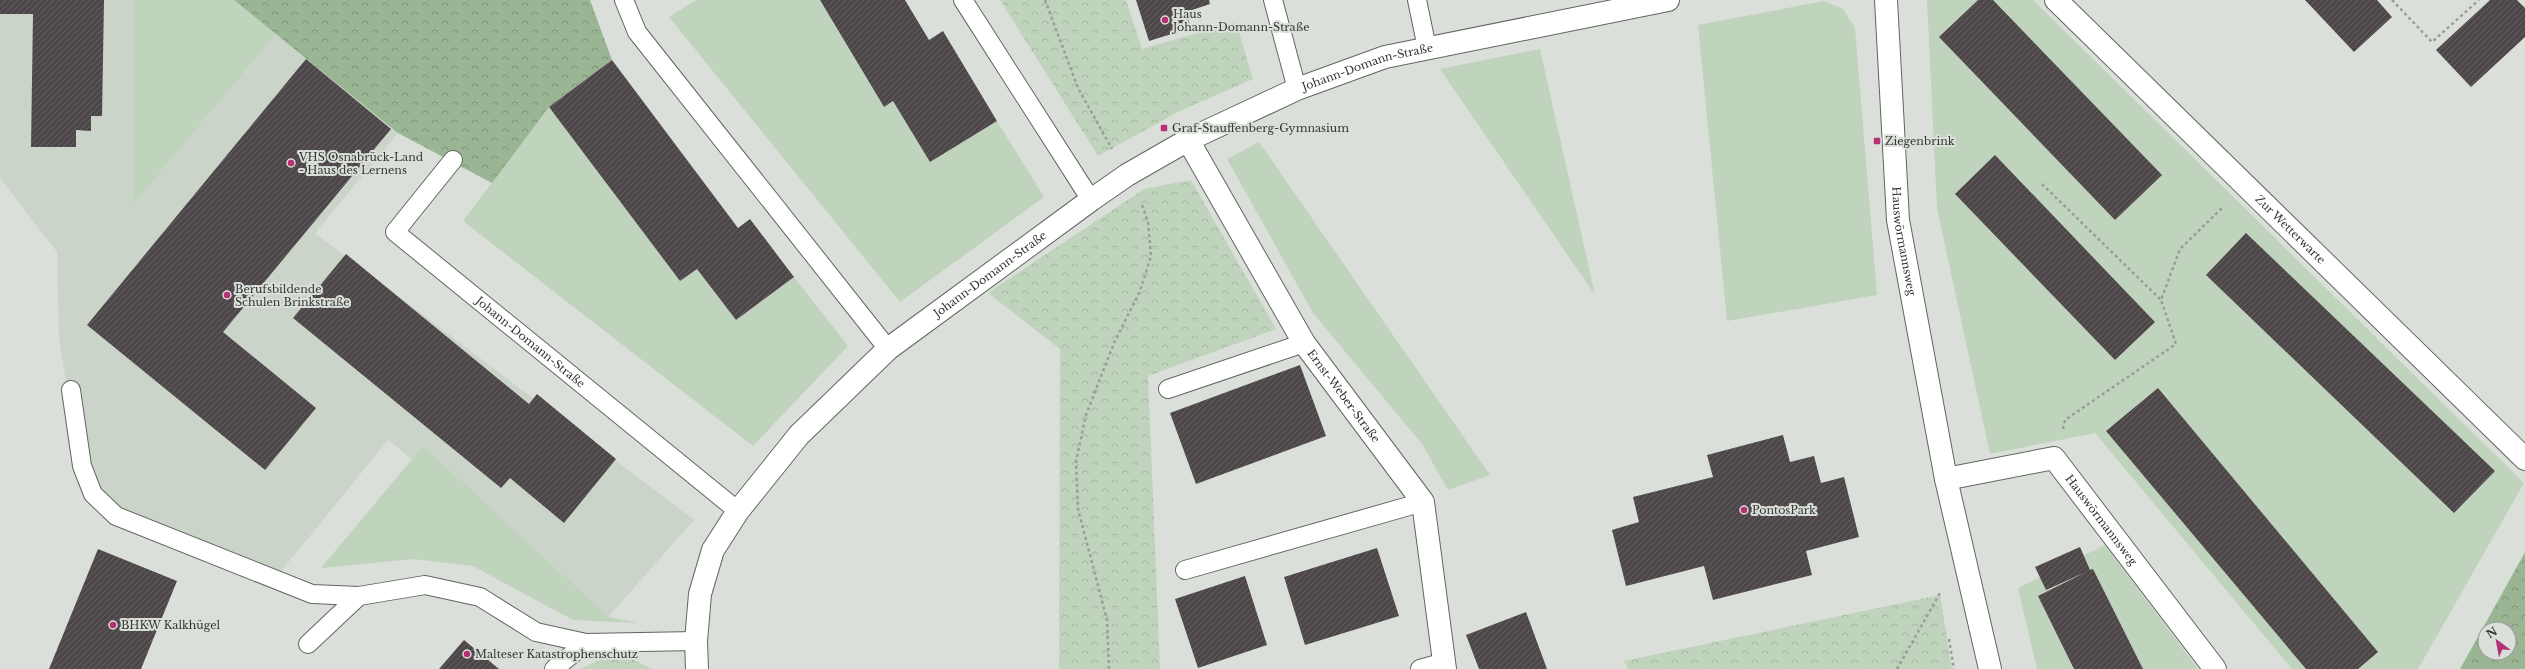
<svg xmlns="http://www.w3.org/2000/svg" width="2525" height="669" font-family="'Libre Baskerville',serif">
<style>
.built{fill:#cad4c8}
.grass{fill:#c0d3bc}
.forest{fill:url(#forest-crowns);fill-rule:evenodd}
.park{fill:url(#park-crowns)}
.building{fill:url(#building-hatch)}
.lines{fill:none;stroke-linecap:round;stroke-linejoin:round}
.lane-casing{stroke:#616660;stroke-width:20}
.street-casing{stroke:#616660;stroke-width:24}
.path{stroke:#999e98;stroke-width:2.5;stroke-dasharray:3 3;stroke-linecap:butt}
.lane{stroke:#fff;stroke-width:18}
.street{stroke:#fff;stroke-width:22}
.poi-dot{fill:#b53074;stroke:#dae0d9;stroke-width:1.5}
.labels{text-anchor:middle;stroke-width:4;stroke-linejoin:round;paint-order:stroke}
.poi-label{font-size:11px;fill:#343633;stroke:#dae0d9;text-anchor:start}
.street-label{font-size:11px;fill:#343633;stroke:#dae0d9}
</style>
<defs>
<pattern id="forest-crowns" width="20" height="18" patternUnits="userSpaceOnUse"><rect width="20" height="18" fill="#99b593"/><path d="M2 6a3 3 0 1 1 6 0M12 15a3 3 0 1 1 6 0" fill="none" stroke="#7e9479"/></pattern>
<pattern id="park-crowns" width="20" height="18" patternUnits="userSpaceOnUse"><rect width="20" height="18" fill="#c0d3bc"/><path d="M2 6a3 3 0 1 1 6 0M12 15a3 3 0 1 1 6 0" fill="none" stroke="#a6b6a2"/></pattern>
<pattern id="building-hatch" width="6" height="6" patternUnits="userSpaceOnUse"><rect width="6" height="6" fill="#4e4749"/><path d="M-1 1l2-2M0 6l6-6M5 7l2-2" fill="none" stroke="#656061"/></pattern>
</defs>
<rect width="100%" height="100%" fill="#dae0d9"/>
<!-- built -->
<path class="built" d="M0,0h135l-1,204 143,-171 121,100 -83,100 379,287 -86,97 -220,-177 -110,135 -174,-74 -25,-37 -20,-126 -2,-86 -57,-74z"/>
<!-- grass -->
<g class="grass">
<path d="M135,0h99l43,33 -144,172z"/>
<path d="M696,0h124l64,107 9,-6 37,60 67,-40 47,76 -144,105 -231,-285z"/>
<path d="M1927,0h106l491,483 -106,186h-126l-197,-236 -105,21 -53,-246z"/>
<path d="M1824,1l19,8 12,19 22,267 -150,26 -29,-296z"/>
<path d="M1540,49l55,246 -155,-226z"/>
<path d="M549,107l131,174 17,-12 39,51 58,-43 54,69 -95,100 -290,-225z"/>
<path d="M1259,142l231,333 -42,15 -26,-46 -109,-131 -86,-154z"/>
<path d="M423,446l185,171 31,6 -66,-3 -100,-54 -60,-7 -92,9z"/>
<path d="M2105,545l93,124h-161l-19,-81z"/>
</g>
<!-- forest -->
<g class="forest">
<path d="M234,0h356l22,60 -63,47 -57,76 -94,-50z"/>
<path d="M2525,552v117h-65l64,-115zM2485,629h24v24h-24z"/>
</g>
<!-- park -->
<g class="park">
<path d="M1000,0h126l16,49 94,-27 17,57 -73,32 -82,45z"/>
<path d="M1191,180l85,149 -128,47 12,293h-101l1,-320 -72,-56 156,-104z"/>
<path d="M1940,595l12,74h-324l-4,-8z"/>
<path d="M628,657l24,12h-71l23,-11z"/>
</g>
<!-- building -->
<g class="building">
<path d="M0,0h104l-2,116h-11v15l-15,-1v17h-45l2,-133h-33z"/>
<path d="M820,0h85l24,40 14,-9 54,90 -67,41 -37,-61 -9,6z"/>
<path d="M1136,0h73l1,4 -24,8 5,16 -42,13z"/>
<path d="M1978,0h15l169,175 -47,45 -176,-183z"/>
<path d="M2305,0h72l15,17 -38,35z"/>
<path d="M2490,0h27l8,8v29l-54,50 -35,-37z"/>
<path d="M306,59l85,70 -168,203 93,76 -51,62 -178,-145z"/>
<path d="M612,60l126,168 12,-9 44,58 -58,43 -39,-51 -17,12 -131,-174z"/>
<path d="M1995,155l160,167 -40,38 -160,-166z"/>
<path d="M2246,233l249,238 -41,42 -248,-238z"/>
<path d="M346,254l183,150 8,-10 79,65 -52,64 -54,-45 -9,10 -208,-170z"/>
<path d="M1300,365l26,71 -130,48 -26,-71z"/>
<path d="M2158,388l220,264 -20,17h-52l-200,-238z"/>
<path d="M1783,435l7,27 24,-6 7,27 23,-6 15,60 -53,14 6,24 -99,25 -9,-34 -78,20 -14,-56 27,-8 -6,-25 80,-20 -6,-22z"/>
<path d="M2080,547l10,23 3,-1 50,100h-69l-36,-73 48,-24 -40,18 -11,-23z"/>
<path d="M1377,548l22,68 -94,29 -21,-68z"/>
<path d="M98,549l79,32 -36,88h-92z"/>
<path d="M1245,576l22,69 -69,23 -23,-69z"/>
<path d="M1526,612l21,57h-68l-13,-34z"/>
<path d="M464,640l35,29h-60z"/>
</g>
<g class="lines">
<defs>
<g id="lane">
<path d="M624,0l13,32 251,317"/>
<path d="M963,0l128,200"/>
<path d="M1273,0l24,89"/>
<path d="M1417,0l10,48"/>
<path id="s1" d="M453,160l-58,72 343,279"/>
<path d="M1168,389l136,-46"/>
<path d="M71,390l11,76 11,28 23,22 196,78 47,2 66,-11 55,12 56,35 50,11 110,-2"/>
<path d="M1185,570l238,-68"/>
<path d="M308,644l51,-48"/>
<path d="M554,669l32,-26"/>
<path d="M1420,669l25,-7"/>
</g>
<g id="street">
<path id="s2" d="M1886,0l12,220 48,259 44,190"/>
<path id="s3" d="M2056,0l469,459"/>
<path id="s4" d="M1188,140l116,203 119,159 22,167"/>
<path id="s5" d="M1946,479l108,-21 161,211"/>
<path id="s6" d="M697,669l-1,-28 4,-47 13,-44 25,-39 61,-76 89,-86 203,-149 36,-25 61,-35 109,-51 88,-32 283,-57"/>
</g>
</defs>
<!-- lane casing -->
<use href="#lane" class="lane-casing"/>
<!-- street casing -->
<use href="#street" class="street-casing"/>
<!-- path -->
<g class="path">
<path d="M1045,0l33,88 34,61"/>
<path d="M2392,0l40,42 47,-42"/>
<path d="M2042,184l119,116"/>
<path d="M2063,429l2,-9 111,-76 -15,-44 19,-51 43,-42"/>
<path d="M1949,639l5,30"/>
<path d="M1109,669l-2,-49 -29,-111 -2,-48 10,-46 28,-72 26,-52 11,-35 -3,-34 -7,-20"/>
<path d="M1897,669l43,-76"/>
</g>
<!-- lane -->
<use href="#lane" class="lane"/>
<!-- street -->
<use href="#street" class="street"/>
</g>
<!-- markers -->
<g class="poi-dot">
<circle cx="1165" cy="20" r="4"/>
<rect x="1160" y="124" width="8" height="8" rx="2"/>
<rect x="1873" y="137" width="8" height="8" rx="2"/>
<circle cx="291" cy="163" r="4"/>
<circle cx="227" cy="295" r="4"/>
<circle cx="1744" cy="510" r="4"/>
<circle cx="113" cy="625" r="4"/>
<circle cx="467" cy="654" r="4"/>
</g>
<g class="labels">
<!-- poi labels -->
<g class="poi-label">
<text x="1173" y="18">Haus<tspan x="1173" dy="13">Johann-Domann-Straße</tspan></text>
<text x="1172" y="132">Graf-Stauffenberg-Gymnasium</text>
<text x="1885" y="145">Ziegenbrink</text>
<text x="299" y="161">VHS Osnabrück-Land<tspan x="299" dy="13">- Haus des Lernens</tspan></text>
<text x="235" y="293">Berufsbildende<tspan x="235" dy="13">Schulen Brinkstraße</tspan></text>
<text x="1752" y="514">PontosPark</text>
<text x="121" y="629">BHKW Kalkhügel</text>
<text x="475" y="658">Malteser Katastrophenschutz</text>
</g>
<!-- street labels -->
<g class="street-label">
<text dy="4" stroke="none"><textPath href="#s6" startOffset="949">Johann-Domann-Straße</textPath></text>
<text dy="4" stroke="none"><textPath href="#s3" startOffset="328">Zur Wetterwarte</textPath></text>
<text dy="4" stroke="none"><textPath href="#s2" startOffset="242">Hauswörmannsweg</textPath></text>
<text dy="4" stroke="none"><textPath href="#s6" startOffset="515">Johann-Domann-Straße</textPath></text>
<text dy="4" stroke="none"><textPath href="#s1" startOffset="267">Johann-Domann-Straße</textPath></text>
<text dy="4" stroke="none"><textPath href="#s4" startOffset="300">Ernst-Weber-Straße</textPath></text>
<text dy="4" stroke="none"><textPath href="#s5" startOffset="188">Hauswörmannsweg</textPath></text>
</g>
</g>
<!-- north arrow -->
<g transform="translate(2497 641) rotate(328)"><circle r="19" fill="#dae0d9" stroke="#989c97"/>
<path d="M0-3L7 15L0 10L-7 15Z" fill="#b53074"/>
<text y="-6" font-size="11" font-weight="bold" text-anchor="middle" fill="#343633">N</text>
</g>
</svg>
